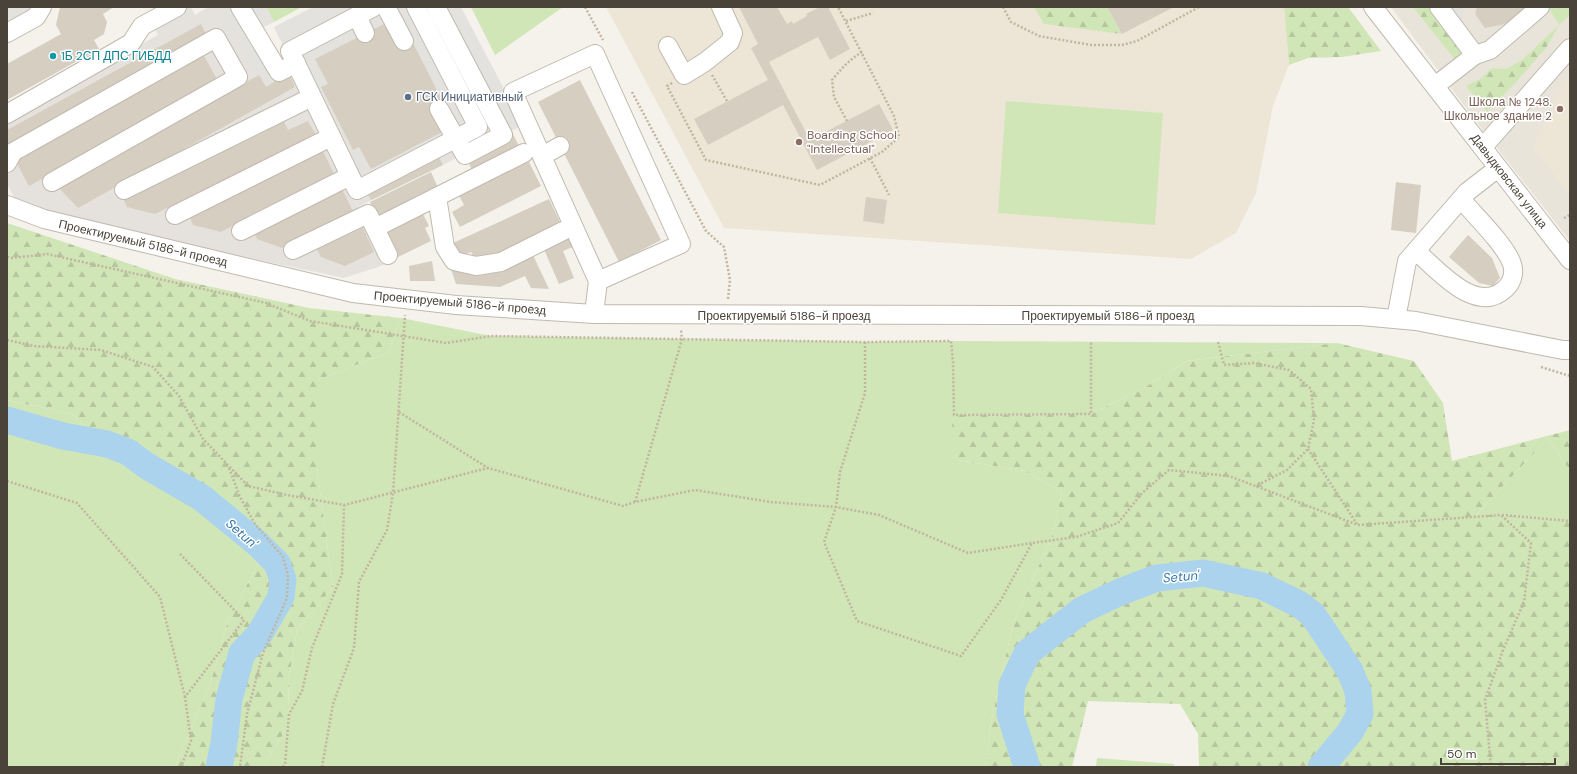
<svg xmlns="http://www.w3.org/2000/svg" width="1577" height="774" font-family="'DM Sans',sans-serif">
<style>
.residential{fill:#e8e4da}
.industrial{fill:#e5e1dc}
.education{fill:#ede6d6}
.green{fill:#d1e6b7}
.forest{fill:url(#forest-firs)}
.parking{fill:#e4e2df}
.lines{fill:none;stroke-linecap:round;stroke-linejoin:round}
.river{stroke:#acd3ed;stroke-width:27}
.building{fill:#d6cec1}
.minor-casing{stroke:#c0b9ae;stroke-width:20}
.path{stroke:#c1b5a0;stroke-width:2.5;stroke-dasharray:2 2;stroke-linecap:butt}
.minor{stroke:#fff;stroke-width:18}
.culture-dot{fill:#0f9aa8;stroke:#fff;stroke-width:1.5}
.service-dot{fill:#5c6f8a;stroke:#fff;stroke-width:1.5}
.education-dot{fill:#8d6e63;stroke:#fff;stroke-width:1.5}
.labels{text-anchor:middle;stroke-width:3;stroke-linejoin:round;paint-order:stroke}
.culture-label{font-size:12px;fill:#0d838f;stroke:#fff;text-anchor:start}
.service-label{font-size:12px;fill:#4e5e75;stroke:#fff;text-anchor:start}
.education-label{font-size:12px;fill:#785e54;stroke:#fff;text-anchor:end}
.street-label{font-size:12px;fill:#494339;stroke:#fff}
.water-label{font-size:13px;font-style:italic;fill:#3678a7;stroke:#fff}
</style>
<defs>
<pattern id="forest-firs" width="22" height="20" patternUnits="userSpaceOnUse"><rect width="22" height="20" fill="#d1e6b7"/><path d="M5 1l3.5 6h-7zM16 11l3.5 6h-7z" fill="#b5c69e"/></pattern>
</defs>
<rect width="100%" height="100%" fill="#f5f2eb"/>
<!-- residential -->
<path class="residential" d="M1391,7h179v234l-98,-125z"/>
<!-- industrial -->
<path class="industrial" d="M209,7h9l48,79 28,-17 64,138 26,58 -40,13 -273,-58 -56,-21 -8,-15v-66z"/>
<!-- education -->
<g class="education">
<path d="M606,7h678l5,58 -16,41 -17,87 -20,40 -45,26 -467,-31z"/>
<path d="M1570,70v124l-38,-46z"/>
</g>
<!-- green -->
<g class="green">
<path d="M266,7h36l-28,15z"/>
<path d="M471,7h92l-68,48z"/>
<path d="M1548,7h22v8l-11,10z"/>
<path d="M1006,101l157,12 -8,112 -157,-12z"/>
<path d="M401,318l90,18 374,6 86,-1 386,2 -150,18 -43,27 -53,26 -137,1 3,45 68,11 37,21 -10,44 -39,88 -21,93 -7,50h-722l25,-41 1,-49 8,-47 36,-43 -16,-118v-89l71,-27z"/>
<path d="M7,400l65,14 61,55 79,49 48,42 -32,61 -18,64 -35,82h-168z"/>
<path d="M1548,438l22,33v50l-69,-6h-25z"/>
<path d="M1097,758l77,6v3h-78z"/>
</g>
<!-- forest -->
<g class="forest">
<path d="M1034,7h73l15,27 -78,-10z"/>
<path d="M1284,7h64l33,44 -39,6 -34,1 -19,7z"/>
<path d="M1413,7h26l36,48 -15,11z"/>
<path d="M1559,25l-13,23 -28,32 -31,32 -21,-26 14,-7 12,-11 14,1 16,-9z"/>
<path d="M7,223l168,56 134,29 92,10 -13,35 -71,27v89l16,118 -36,43 -8,47 -1,49 -25,41h-88l35,-82 18,-64 32,-61 -48,-42 -79,-49 -61,-55 -65,-14z"/>
<path d="M1337,343l77,18 29,42 9,58 118,-31v41l-22,-33 -72,77h25l69,6v246h-371l-1,-33 -18,-30 -92,-3 -16,66h-87l7,-50 21,-93 39,-88 10,-44 -37,-21 -68,-11 -5,-35 2,-10 137,-1 53,-26 43,-27z"/>
</g>
<!-- parking -->
<g class="parking">
<path d="M7,7h35l-35,26z"/>
<path d="M177,7h14l4,8 -37,20 -8,-14z"/>
<path d="M218,7h22l49,66 -23,14z"/>
<path d="M249,7h17l8,15 -14,7z"/>
<path d="M313,7h148l62,118 -165,82 -84,-180z"/>
<path d="M1439,7h26l-2,13 -9,7z"/>
</g>
<g class="lines">
<!-- river -->
<g class="river">
<path d="M7,420l56,16 44,8 21,8 19,14 55,32 55,45 20,20 6,17 -2,17 -22,38 -17,18 -13,46 -5,44 -5,24"/>
<path d="M1027,767l-17,-53 2,-29 15,-32 55,-43 38,-18 37,-14 46,-5 59,13 37,18 13,10 9,13 29,44 8,20 2,23 -10,18 -29,35"/>
</g>
</g>
<!-- building -->
<g class="building">
<path d="M60,7h54l-11,7 4,8 -3,12 -10,6 5,9 -92,51v-36l54,-30 -5,-9z"/>
<path d="M739,7h38l10,17 5,-3 1,3 14,-8 -1,-2 14,-7h8l22,42 -20,11 -12,-23 -49,25 41,78 69,-36 14,26 -76,40 -34,-65 -75,40 -14,-26 74,-39 -17,-32 7,-4z"/>
<path d="M1107,7h67l-52,27z"/>
<path d="M1477,7h50l-16,14 -10,4 -16,3 -10,-14z"/>
<path d="M392,20l19,19 32,63 5,27 -77,40 -12,-22 -6,3 -32,-63 7,-3 -13,-25z"/>
<path d="M201,24l5,10 -198,114 -1,-18z"/>
<path d="M203,54l15,27 -189,105 -15,-28z"/>
<path d="M289,73l6,14 -217,121 -21,-22 202,-111 7,12z"/>
<path d="M580,80l81,160 -42,22 -81,-160z"/>
<path d="M283,119l5,11 20,-9 8,14 -161,79 -28,-7 -4,-9z"/>
<path d="M512,132l8,16 -47,24 -8,-17z"/>
<path d="M322,149l12,25 -113,58 -28,-7 -4,-10z"/>
<path d="M438,155l5,10 -72,35 -5,-9z"/>
<path d="M528,160l13,26 -81,41 -8,-15 12,-7 -6,-11z"/>
<path d="M431,172l7,16 -60,29 -8,-15z"/>
<path d="M1396,182l25,3 -5,48 -25,-3z"/>
<path d="M341,187l13,26 -72,35 -25,-9 -4,-8z"/>
<path d="M866,197l21,3 -3,24 -21,-3z"/>
<path d="M549,199l13,27 -67,32 -18,4 -6,-10 -11,5 -7,-14z"/>
<path d="M423,214l6,12 -4,2 6,13 -35,17 -12,-26z"/>
<path d="M363,228l11,24 -29,14 -24,-9 -4,-8z"/>
<path d="M570,235l5,11 -12,5 11,27 -15,6 -16,-37z"/>
<path d="M1468,235l24,23 8,20 -7,8 -14,-3 -30,-26z"/>
<path d="M532,253l17,36 -18,-1 -6,-12 -25,11 -44,-3 -5,-15z"/>
<path d="M432,261l3,20h-25l-1,-15z"/>
</g>
<g class="lines">
<defs>
<g id="minor">
<path d="M240,7l39,65 17,-9"/>
<path d="M374,7l-84,44 67,139 121,-63 -62,-120"/>
<path d="M386,7l18,34"/>
<path d="M436,7l67,128 -38,20 -26,-46"/>
<path d="M1373,7l197,253"/>
<path d="M357,16l8,17"/>
<path d="M7,33l29,-16 6,-10"/>
<path d="M668,46l16,29 21,-13 25,-20 3,-9 -12,-26"/>
<path d="M1475,55l15,-5 50,-43"/>
<path d="M1435,86l40,-31 -36,-48"/>
<path d="M7,114l124,-71 11,-17 35,-19"/>
<path d="M1483,147l87,-99"/>
<path d="M542,156l18,-10"/>
<path d="M7,163l6,-11 203,-114 22,39 -186,105"/>
<path d="M124,190l188,-93"/>
<path d="M437,197l8,50 9,14 22,5 25,-4 62,-31"/>
<path d="M7,205l37,14 309,74 103,12 138,9 767,2 55,5 147,29h7"/>
<path d="M175,215l156,-78"/>
<path d="M375,228l13,27"/>
<path d="M241,231l109,-55"/>
<path d="M293,250l75,-36 7,14 149,-75"/>
<path d="M1416,251c21,18 60,65 89,38 7,-6 10,-16 7,-25 -7,-20 -37,-48 -51,-65"/>
<path d="M594,314l4,-33 83,-37 -86,-190 -82,38 85,189"/>
<path d="M1396,319l11,-58 60,-69 31,-24"/>
</g>
</defs>
<!-- minor casing -->
<use href="#minor" class="minor-casing"/>
<!-- path -->
<g class="path">
<path d="M585,7l18,33"/>
<path d="M1003,7l8,15 28,14 52,9h31l15,-4 62,-34"/>
<path d="M846,21l27,-8"/>
<path d="M712,75l15,26"/>
<path d="M672,83l-5,3 39,74 114,25 62,-33 17,-15 -5,-21 -56,-109"/>
<path d="M632,92l74,139 18,16 6,33 -2,19"/>
<path d="M847,121l-13,-24 -2,-17c9,-11 17,-20 30,-28"/>
<path d="M870,158l19,37"/>
<path d="M1564,218l6,-3"/>
<path d="M7,257l6,1 34,-4 219,49 44,18 136,22 45,-7 374,6 86,-1 2,21 1,53 137,-1v-73"/>
<path d="M7,340l27,6 67,4 52,17 26,29 24,43 45,47 39,9 57,10 144,-37"/>
<path d="M865,342v51l-25,79 -4,35 -12,35 33,79 104,35 40,-56 31,-57 44,-6 42,-14 24,-30 27,-23 60,6 129,49 143,-10 30,28 -7,59 -21,48 -18,50 6,67"/>
<path d="M1218,342l6,23 30,-2 35,7 22,19 3,31 -6,29 -21,21 -31,16"/>
<path d="M1541,367l29,9"/>
<path d="M399,412l89,56 135,38 12,-4 60,-12 76,12 65,5 43,8 89,38 64,-10"/>
<path d="M1308,449l49,75"/>
<path d="M229,468l11,29 15,27 28,33 5,18 -1,23 -24,55 -16,61 -7,53"/>
<path d="M7,481l70,22 83,94 25,100"/>
<path d="M635,502l47,-163 -1,-9"/>
<path d="M1502,515l68,6"/>
<path d="M180,554l64,66 -59,77 6,44 -10,26"/>
<path d="M283,767l2,-2 4,-51 13,-23 10,-43 30,-74 2,-69"/>
<path d="M322,767l11,-63 21,-56 5,-66 28,-52 6,-37 12,-178"/>
</g>
<!-- minor -->
<use href="#minor" class="minor"/>
</g>
<!-- markers -->
<circle class="culture-dot" cx="53" cy="56" r="4"/>
<circle class="service-dot" cx="408" cy="97" r="4"/>
<g class="education-dot">
<circle cx="1560" cy="109" r="4"/>
<circle cx="799" cy="142" r="4"/>
</g>
<g class="labels">
<!-- culture labels -->
<g class="culture-label">
<text x="61" y="60">1Б 2СП ДПС ГИБДД</text>
</g>
<!-- service labels -->
<g class="service-label">
<text x="416" y="101">ГСК Инициативный</text>
</g>
<!-- education labels -->
<g class="education-label">
<text x="1552" y="106">Школа № 1248.<tspan x="1552" dy="14">Школьное здание 2</tspan></text>
<text x="807" y="139" text-anchor="start">Boarding School<tspan x="807" dy="14">"Intellectual"</tspan></text>
</g>
<!-- street labels -->
<g class="street-label">
<text transform="translate(1509 181) rotate(52)" y="4">Давыдковская улица</text>
<text transform="translate(143 243) rotate(13)" y="4">Проектируемый 5186-й проезд</text>
<text transform="translate(460 303) rotate(5)" y="4">Проектируемый 5186-й проезд</text>
<text x="784" y="320">Проектируемый 5186-й проезд</text>
<text x="1108" y="320">Проектируемый 5186-й проезд</text>
</g>
<!-- water labels -->
<g class="water-label">
<text transform="translate(242 533) rotate(41)" y="5">Setun'</text>
<text transform="translate(1181 576) rotate(-5)" y="5">Setun'</text>
</g>
</g>
<!-- border -->
<rect width="1577" height="774" fill="none" stroke="#494339" stroke-width="16"/>
<!-- scale -->
<path d="M1441 758v6h114v-6" fill="none" stroke="#494339" stroke-width="2"/>
<text x="1447" y="758" font-size="12" fill="#494339" stroke="#ffffff" stroke-width="3" paint-order="stroke">50 m</text>
</svg>
